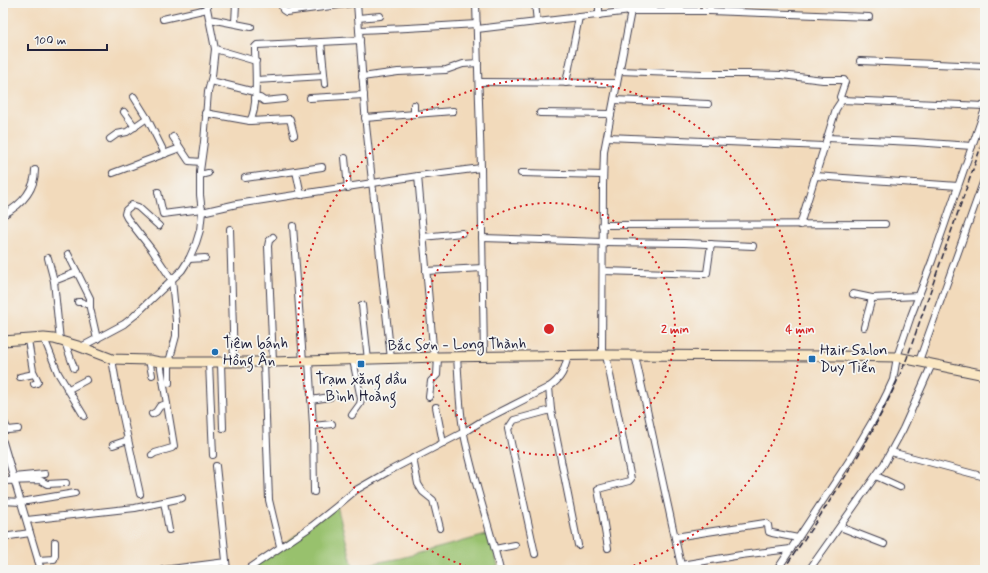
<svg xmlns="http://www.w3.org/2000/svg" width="988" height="573" font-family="Mynerve,sans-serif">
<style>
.green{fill:#98c16d;stroke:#5d7254}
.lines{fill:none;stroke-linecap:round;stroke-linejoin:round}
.street-casing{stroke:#413e4e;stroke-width:8}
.secondary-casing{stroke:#413e4e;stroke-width:11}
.street{stroke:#fff;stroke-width:6}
.secondary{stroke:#fae7c3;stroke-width:9}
.rail{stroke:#22223b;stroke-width:1.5;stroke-dasharray:6 3;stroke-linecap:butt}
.ring{fill:none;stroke:#d62828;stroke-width:2;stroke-dasharray:2 4}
.poi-dot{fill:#1f6fb2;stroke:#f6f6f2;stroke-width:1.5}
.labels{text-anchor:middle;stroke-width:3.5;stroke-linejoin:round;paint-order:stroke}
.poi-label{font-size:15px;fill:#22223b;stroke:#f6f6f2;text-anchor:start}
.street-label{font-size:15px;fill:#22223b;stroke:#f6f6f2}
.centre{fill:#d62828;stroke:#f6f6f2;stroke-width:2}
.ring-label{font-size:12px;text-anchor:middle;font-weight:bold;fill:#d62828;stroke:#f6f6f2;stroke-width:3.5;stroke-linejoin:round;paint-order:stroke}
</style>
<rect width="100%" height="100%" fill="#f6f6f2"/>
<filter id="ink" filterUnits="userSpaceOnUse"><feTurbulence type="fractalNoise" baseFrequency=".025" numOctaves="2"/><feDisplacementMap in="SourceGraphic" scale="8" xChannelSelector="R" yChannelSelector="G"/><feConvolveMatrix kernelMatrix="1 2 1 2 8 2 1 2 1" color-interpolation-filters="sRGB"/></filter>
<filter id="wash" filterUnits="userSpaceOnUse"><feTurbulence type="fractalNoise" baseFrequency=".012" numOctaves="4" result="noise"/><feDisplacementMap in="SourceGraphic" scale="16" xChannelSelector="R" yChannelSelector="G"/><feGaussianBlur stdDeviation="0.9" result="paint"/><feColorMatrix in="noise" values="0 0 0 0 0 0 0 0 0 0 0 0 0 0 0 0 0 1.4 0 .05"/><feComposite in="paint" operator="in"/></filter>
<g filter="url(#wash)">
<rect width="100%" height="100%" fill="#f2dabb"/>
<!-- green -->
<path class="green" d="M337,506l16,61 48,-9 89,-24 9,36h-252z"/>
</g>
<g filter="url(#ink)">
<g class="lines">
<defs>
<g id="street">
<path d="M206,3l9,46 -3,27 -4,16 -4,50 -4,29v24l2,17 35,-8 181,-28 16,182"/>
<path d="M281,3l2,7 3,2 68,-9"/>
<path d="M357,3l9,122 25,234"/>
<path d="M476,3l5,165 3,189"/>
<path d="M535,3l2,19"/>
<path d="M599,3v12"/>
<path d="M710,11l159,6"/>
<path d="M358,18l22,-2"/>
<path d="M163,19l44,-10"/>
<path d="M210,19l41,8"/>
<path d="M235,23l1,-20"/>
<path d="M477,29l154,-18"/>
<path d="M359,30l49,-2 69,-4"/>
<path d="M321,42l39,-2"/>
<path d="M215,49l41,12"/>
<path d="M860,61l125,5"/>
<path d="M619,71l84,3h45l34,1 41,5h21l1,2 -5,15 2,3"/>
<path d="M362,77l36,-5 48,-2 17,-6 15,-1"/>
<path d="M256,80l68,-4"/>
<path d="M211,81l44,11"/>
<path d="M479,82l138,1"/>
<path d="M566,83l13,-66"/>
<path d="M134,97l13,21 18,36"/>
<path d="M255,98h5l4,3 20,-2"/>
<path d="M310,98l54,-3"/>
<path d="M614,100l94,4"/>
<path d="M414,105v9"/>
<path d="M124,112l11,15"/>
<path d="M205,113l45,8c9,-14 5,-57 5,-74l2,-2 64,-3 4,42"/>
<path d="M540,113l71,1"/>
<path d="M365,118l88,-7"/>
<path d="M250,121l40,-2 4,16"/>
<path d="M173,137l16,24 12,1"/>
<path d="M607,137l217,9"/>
<path d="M827,138l87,4 58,4"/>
<path d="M110,139l7,-5 10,-2 20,-14"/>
<path d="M345,158l3,30"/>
<path d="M296,171l26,-4"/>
<path d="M113,173l67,-25"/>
<path d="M521,173l82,2"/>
<path d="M200,175l8,-2"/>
<path d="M418,176l63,-8"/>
<path d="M815,176l143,10"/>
<path d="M245,178l51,-7 5,24"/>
<path d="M158,192l5,22 39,-5"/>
<path d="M3,215c18,-10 32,-24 32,-45"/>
<path d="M602,225l283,-1"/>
<path d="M800,225l36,-116 6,-9 143,6"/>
<path d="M159,226l-21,-19 -6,-2 -6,5 -1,4 2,4 25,32 20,30 4,41v15l-7,26v21"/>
<path d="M293,226l10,135"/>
<path d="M230,229l4,134"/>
<path d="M273,237l-4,4 -1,5 5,116"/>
<path d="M423,237l39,-4"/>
<path d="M482,238l121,4 81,1 69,3"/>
<path d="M68,254l22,44v10l7,31"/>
<path d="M48,258l6,23 6,60"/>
<path d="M189,259l16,-1"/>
<path d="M426,271l57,-3"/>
<path d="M603,271l102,3 2,-1 4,-29"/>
<path d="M54,281l23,-9"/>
<path d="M853,294l19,4 47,-2"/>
<path d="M78,302h3l8,3"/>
<path d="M362,305l6,55"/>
<path d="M864,327l8,-29"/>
<path d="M44,338l14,35 26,43"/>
<path d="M28,340l5,31 5,10 -1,2 -3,1"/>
<path d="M65,342l9,26"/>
<path d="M81,347l43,-23 10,-8 48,-46 7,-11 7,-16 4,-13 2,-18"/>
<path d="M602,355l1,-169 1,-35 27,-140h79v-8"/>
<path d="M606,355l25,124 -2,2 -31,8 10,59"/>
<path d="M635,355l47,215"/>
<path d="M457,357c2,25 2,53 7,77 9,46 25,90 36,136"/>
<path d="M112,359l6,35 22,100"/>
<path d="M149,360l3,15"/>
<path d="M309,361l4,65 1,66"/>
<path d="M919,361l66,-184"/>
<path d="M264,362l5,138 11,46"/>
<path d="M209,363l4,92"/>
<path d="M221,363l2,65"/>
<path d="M20,377l14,-3"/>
<path d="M549,387l2,23 27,135"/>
<path d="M67,390l19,-10"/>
<path d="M429,397l2,-16 6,-6 1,-18"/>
<path d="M311,400l19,-3"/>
<path d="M436,407l7,36"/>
<path d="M152,414l4,-2 4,-6 7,-2"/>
<path d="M352,415l8,-11 1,-5 -8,-39"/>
<path d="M3,420l5,10 10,-1"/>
<path d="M313,426l19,-2"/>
<path d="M3,442l38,128"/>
<path d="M113,445l15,-5"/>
<path d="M891,452l94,25"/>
<path d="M152,455l3,-2 17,-5 2,-2 -14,-84"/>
<path d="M413,458l5,26 5,8 10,8 7,28"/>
<path d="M216,466l11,104"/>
<path d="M876,476l24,11"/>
<path d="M13,477l32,-3"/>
<path d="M3,481l37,-1 7,4 19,-1"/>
<path d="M3,501l18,1 54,-9"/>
<path d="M164,502l5,28"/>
<path d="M27,520l108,-12 47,-10"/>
<path d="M840,527l44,17"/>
<path d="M3,537l27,-4"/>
<path d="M675,537l90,-14 3,2 1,7 3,1 26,5"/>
<path d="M495,549l20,-4"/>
<path d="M535,554l-27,-125 6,-9 37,-10"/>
<path d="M38,560l16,-1 1,-4v-13"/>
<path d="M681,565l60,-10 50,-6"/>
<path d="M163,570l63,-8"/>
<path d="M247,570l65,-44 25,-20 19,-16 33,-19 75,-39 18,-11 67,-34c13,-9 15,-16 19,-31"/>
<path d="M777,570l72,-109 27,-46 11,-22 6,-13 4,-23 14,-41 21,-55 53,-152"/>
<path d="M809,570l75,-106 19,-35 29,-65"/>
</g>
<path id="secondary" d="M3,341l41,-3 10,1 24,7 34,13 37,1 11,2h113l165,-5 168,-2 230,1 61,1 88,18"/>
</defs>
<!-- street casing -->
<use href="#street" class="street-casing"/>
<!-- secondary casing -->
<use href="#secondary" class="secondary-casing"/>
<!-- street -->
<use href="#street" class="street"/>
<!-- secondary -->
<use href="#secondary" class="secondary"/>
<!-- rail -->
<path class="rail" d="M783,570c47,-68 93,-135 124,-212l78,-223"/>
</g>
</g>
<!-- distance rings -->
<g class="ring">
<circle cx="549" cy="329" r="126"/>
<path d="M478 570A251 251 0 1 1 620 570"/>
</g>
<!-- markers -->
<g class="poi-dot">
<circle cx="215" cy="352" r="4"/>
<rect x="808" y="355" width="8" height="8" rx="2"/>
<rect x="357" y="360" width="8" height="8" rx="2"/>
</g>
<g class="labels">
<!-- poi labels -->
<g class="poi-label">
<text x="223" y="348">Tiệm bánh<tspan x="223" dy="17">Hồng Ân</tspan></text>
<text x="820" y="355">Hair Salon<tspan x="820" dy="17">Duy Tiến</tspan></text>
<text x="361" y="384" text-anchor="middle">Trạm xăng dầu<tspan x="361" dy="17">Bình Hoàng</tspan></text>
</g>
<!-- street labels -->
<g class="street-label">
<text transform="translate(457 344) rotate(-1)" y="5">Bắc Sơn - Long Thành</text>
</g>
</g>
<circle cx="549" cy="329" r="6" class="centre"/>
<g class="ring-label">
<text x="675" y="333">2 min</text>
<text x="800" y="333">4 min</text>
</g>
<!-- margin -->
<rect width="988" height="573" fill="none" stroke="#f6f6f2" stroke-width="16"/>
<!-- scale -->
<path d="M28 44v6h79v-6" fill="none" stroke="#22223b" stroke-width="2"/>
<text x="34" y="44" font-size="12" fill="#22223b" stroke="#f6f6f2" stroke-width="3" paint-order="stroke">100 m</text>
</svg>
